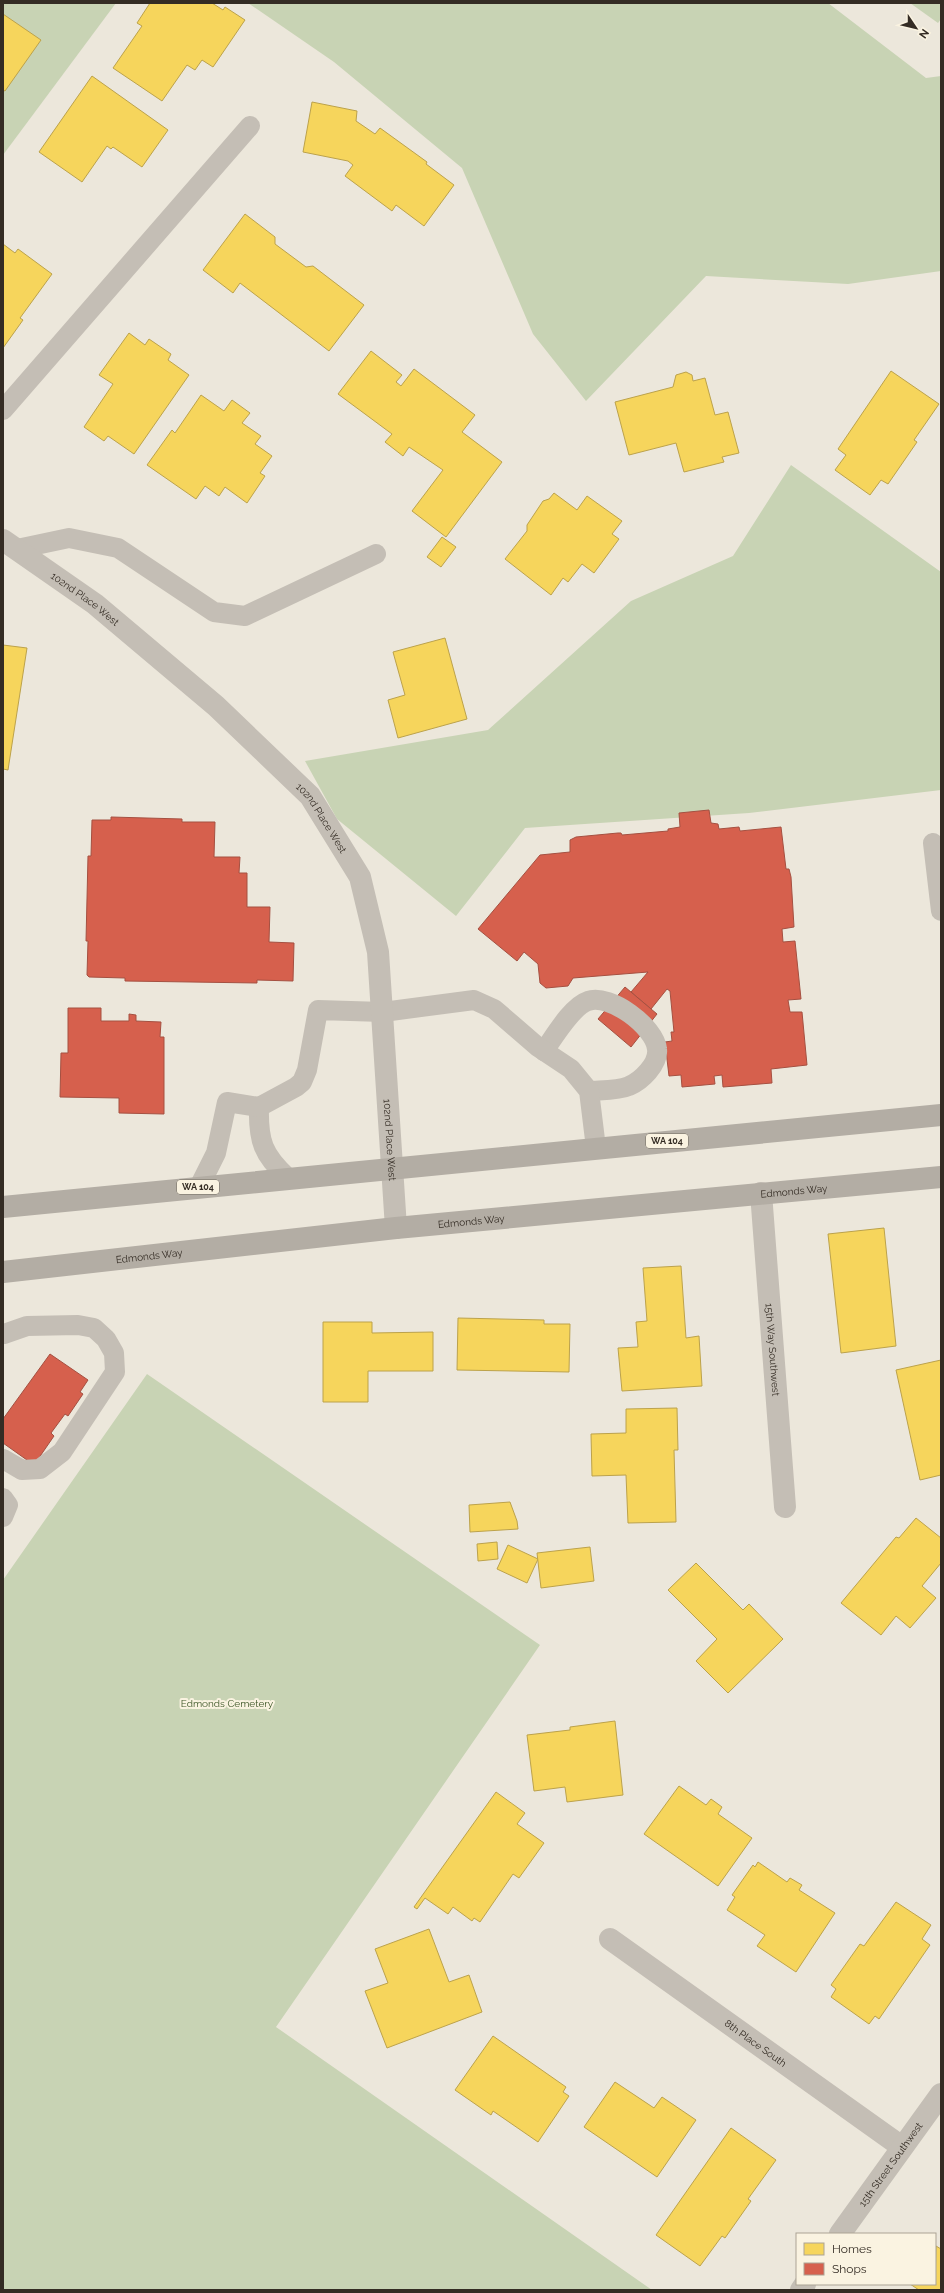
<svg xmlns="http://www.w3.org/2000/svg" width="944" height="2293" font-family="Raleway,sans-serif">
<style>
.green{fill:#c8d3b4}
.homes{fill:#f6d55c;stroke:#bca24b}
.shops{fill:#d6604d;stroke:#a55041}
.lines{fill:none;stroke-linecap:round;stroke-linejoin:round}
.lane{stroke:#c4beb5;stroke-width:20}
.street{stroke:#c4beb5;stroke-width:22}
.primary{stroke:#b3ada4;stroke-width:22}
.labels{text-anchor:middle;stroke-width:4;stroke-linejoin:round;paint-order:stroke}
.shield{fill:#faf3e1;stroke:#6f685d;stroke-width:1}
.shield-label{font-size:9px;font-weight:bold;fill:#342c24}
.street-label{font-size:10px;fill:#342c24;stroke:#faf3e1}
.park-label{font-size:10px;fill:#3b5525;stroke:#faf3e1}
</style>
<rect width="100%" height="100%" fill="#ece7db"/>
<!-- green -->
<g class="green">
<path d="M3,3h113l-113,152z"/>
<path d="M248,3h580l98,75 15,-2v195l-93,13 -142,-8 -120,125 -53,-67 -71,-166 -128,-106z"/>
<path d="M910,3h31v16l-3,4z"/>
<path d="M791,465l150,107v218l-192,23 -224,15 -69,88 -119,-97 -32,-58 183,-31 143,-129 102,-45z"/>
<path d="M147,1374l393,271 -264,382 376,263h-649v-710z"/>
</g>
<!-- homes -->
<g class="homes">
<path d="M150,3h62l11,7 2,-3 20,13 -32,47 -11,-7 -7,10 -8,-5 -25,36 -49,-33 29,-42 -5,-3z"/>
<path d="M3,14l38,26 -36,51 -2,-1z"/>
<path d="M92,76l76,54 -26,37 -29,-20 -2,2 -4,-3 -25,36 -43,-30z"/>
<path d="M312,102l45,9 -1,10 19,13 5,-6 47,34 -1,2 28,21 -30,41 -28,-21 -4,6 -47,-35 8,-11 -5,-4 -45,-9z"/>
<path d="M245,214l30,23v7l31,23 7,-1 51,39 -35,46 -89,-68 -7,10 -30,-23z"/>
<path d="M3,244l12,9 3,-4 34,25 -32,44 3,2 -20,28z"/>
<path d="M129,333l16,12 4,-6 22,15 -3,6 21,15 -55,79 -26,-18 -4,5 -20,-14 29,-43 -14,-9z"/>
<path d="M371,351l31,24 -6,7 5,4 13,-17 61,46 -13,17 40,30 -56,75 -34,-26 31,-41 -34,-23 -6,9 -18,-14 7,-8 -54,-40z"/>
<path d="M891,371l48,33 -25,36 3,2 -29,42 -7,-4 -11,15 -35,-25 11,-15 -8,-6z"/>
<path d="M686,372l6,3 1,6 12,-3 10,37 13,-3 11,41 -17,4 2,5 -40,10 -8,-29 -47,12 -14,-53 58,-15 3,-12z"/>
<path d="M201,395l23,16 8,-11 18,13 -8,10 19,13 -6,8 17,12 -12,17 5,3 -18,27 -22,-16 -6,9 -14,-10 -9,13 -49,-34 25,-35 3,3z"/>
<path d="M554,493l23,17 10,-14 35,25 -10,13 7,5 -25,34 -12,-9 -14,18 -5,-4 -12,17 -46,-36 22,-28v-6l16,-24 6,-2z"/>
<path d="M442,537l14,10 -15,20 -14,-10z"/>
<path d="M445,638l22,81 -69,19 -10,-38 17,-5 -12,-43z"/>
<path d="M3,645l24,3 -19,122 -5,-1z"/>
<path d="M884,1228l12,118 -55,7 -13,-119z"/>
<path d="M681,1266l5,72 13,-2 3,50 -80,5 -4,-43 20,-1 -2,-25 11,-1 -4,-53z"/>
<path d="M458,1318l86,2v4h26l-1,48 -112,-2z"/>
<path d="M323,1322h49v11l61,-1v39h-65v31h-45z"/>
<path d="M941,1360v115l-21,5 -24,-110z"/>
<path d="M677,1408l1,42h-4l2,72 -48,1 -2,-48 -34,1 -1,-42 35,-1v-24z"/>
<path d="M510,1502l7,19 1,8 -48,3 -1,-27z"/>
<path d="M916,1518l25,20v25l-19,23 14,12 -26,30 -14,-12 -15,19 -40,-32 55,-66 3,1z"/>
<path d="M497,1542l1,17 -20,2 -1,-17z"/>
<path d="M508,1545l30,14 -11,24 -30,-14z"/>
<path d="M590,1547l4,34 -53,7 -4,-35z"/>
<path d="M696,1563l47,47 6,-6 34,35 -55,54 -32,-32 21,-22 -49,-49z"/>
<path d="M615,1721l8,74 -56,7 -2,-15 -31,4 -7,-56 43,-5v-3z"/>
<path d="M679,1786l27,19 5,-6 11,8 -4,7 34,24 -34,48 -74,-52z"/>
<path d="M496,1792l29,21 -8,11 27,19 -25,35 -6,-4 -33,48 -6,-4 -2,3 -19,-14 -5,7 -23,-16 -8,11 -3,-2z"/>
<path d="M758,1862l29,20 3,-4 12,7 -3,5 36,23 -39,59 -39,-26 8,-11 -38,-25 8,-13 -3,-2 21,-30 2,2z"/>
<path d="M896,1902l35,23 -9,14 8,6 -51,74 -4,-3 -6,8 -38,-27 5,-8 -5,-4 29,-41 4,2z"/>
<path d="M429,1929l20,53 20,-7 13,37 -95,36 -22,-57 23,-8 -13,-34z"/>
<path d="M493,2036l73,51 -3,5 6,4 -31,46 -45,-31 -2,4 -36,-25z"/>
<path d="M615,2082l39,26 8,-11 34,23 -39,57 -73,-50z"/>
<path d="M731,2128l45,32 -28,39 3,2 -26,37 -3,-2 -22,30 -44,-31z"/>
<path d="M936,2246l5,3v41h-22l-9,-6h25z"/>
</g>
<!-- shops -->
<g class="shops">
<path d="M709,810l2,13 7,1 1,5 20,-2 1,4 41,-4 5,42h3l2,8 3,50 -12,2 1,13 12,-1 6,58 -13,1 2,12h12l5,53 -36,4 1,14 -49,4 -1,-12 -8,1 1,8 -33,3 -1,-12 -12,1 -4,-34 7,-1 -1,-9h3l-4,-41 -3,-2 -16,20 -20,-17 17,-20 -75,6 -5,8 -22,2 -6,-5 -2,-19 -14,-12 -7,9 -39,-32 62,-74 30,-3v-12l6,-3 42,-4h3l1,2 46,-4v-2l12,-2 -1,-14z"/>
<path d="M111,817l71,2v3h33l-1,35h26l-1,16h8v34h23l-1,35 25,1 -1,38 -36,-1v3l-132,-2v-3l-36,-1 -2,-2 1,-34h-2l2,-85h3l1,-36h19z"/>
<path d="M625,987l32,27 -26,33 -33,-28z"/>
<path d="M68,1008h33v13h28v-7l7,1v6l25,1 -1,15h4v77l-45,-1v-15l-59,-1 1,-44h7z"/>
<path d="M50,1354l38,26 -8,12 3,2 -15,22 -3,-2 -14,19 3,3 -20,29 -31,-22v-24z"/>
</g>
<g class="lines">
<!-- lane -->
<g class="lane">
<path d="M3,410l247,-284"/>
<path d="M17,549l52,-11 49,10 96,64 31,4 131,-62"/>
<path d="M933,843l8,68"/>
<path d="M544,1051c10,-14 28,-45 44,-50 22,-8 67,26 69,48 2,15 -16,32 -28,37 -11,5 -28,4 -40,5"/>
<path d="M259,1107c-1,34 4,48 29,71"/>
<path d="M199,1187l17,-34 11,-51 32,5 37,-20 6,-5 5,-12 11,-60 65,2 91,-12 20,9 44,38 33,22 18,22 7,57"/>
<path d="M3,1459l19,11 18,-1 22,-17 53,-80 -1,-19 -8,-14 -12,-11 -16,-3 -51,1 -23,8"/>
<path d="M3,1498l5,7 -5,12"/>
</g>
<!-- street -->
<g class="street">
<path id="s1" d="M3,540l92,64 121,102 94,90 50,81 18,75 18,276"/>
<path id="s2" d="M761,1193l24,314"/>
<path id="s3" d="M610,1939l292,208"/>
<path id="s4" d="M840,2234l101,-140"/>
<path d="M801,2290l4,-6"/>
</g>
<!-- primary -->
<g class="primary">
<path d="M3,1207l938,-92"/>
<path id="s5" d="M3,1272l393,-44 545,-51"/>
</g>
</g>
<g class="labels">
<!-- shield labels -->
<g class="shield">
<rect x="646" y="1134" width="42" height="14" rx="3"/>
<rect x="177" y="1180" width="42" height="14" rx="3"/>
</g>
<g class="shield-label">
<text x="667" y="1144">WA 104</text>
<text x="198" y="1190">WA 104</text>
</g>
<!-- street labels -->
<g class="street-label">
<text dy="4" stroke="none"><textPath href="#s1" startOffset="101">102nd Place West</textPath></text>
<text dy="4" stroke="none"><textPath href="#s1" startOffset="425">102nd Place West</textPath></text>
<text dy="4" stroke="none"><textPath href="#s1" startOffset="761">102nd Place West</textPath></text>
<text dy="4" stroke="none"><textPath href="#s5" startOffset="795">Edmonds Way</textPath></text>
<text dy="4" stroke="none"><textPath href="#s5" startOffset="471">Edmonds Way</textPath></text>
<text dy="4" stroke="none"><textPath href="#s5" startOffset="147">Edmonds Way</textPath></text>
<text dy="4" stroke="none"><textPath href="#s2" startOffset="157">15th Way Southwest</textPath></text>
<text dy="4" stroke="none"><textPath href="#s3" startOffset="179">8th Place South</textPath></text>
<text dy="4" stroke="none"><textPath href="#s4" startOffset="86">15th Street Southwest</textPath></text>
</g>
<!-- park labels -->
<g class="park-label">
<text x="227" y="1707">Edmonds Cemetery</text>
</g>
</g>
<!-- border -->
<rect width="944" height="2293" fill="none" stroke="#342c24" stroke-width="8"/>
<!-- legend -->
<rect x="796" y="2233" width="140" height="52" fill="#faf3e1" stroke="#aba395"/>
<rect x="804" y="2243" width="20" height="12" fill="#f6d55c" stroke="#aba395"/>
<text x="832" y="2253" font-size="12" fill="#342c24">Homes</text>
<rect x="804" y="2263" width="20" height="12" fill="#d6604d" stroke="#aba395"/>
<text x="832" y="2273" font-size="12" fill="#342c24">Shops</text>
<!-- north arrow -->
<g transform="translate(916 28) rotate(125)" stroke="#faf3e1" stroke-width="3" paint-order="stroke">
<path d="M0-3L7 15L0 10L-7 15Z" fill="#342c24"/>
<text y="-6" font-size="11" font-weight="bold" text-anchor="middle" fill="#342c24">N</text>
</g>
</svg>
